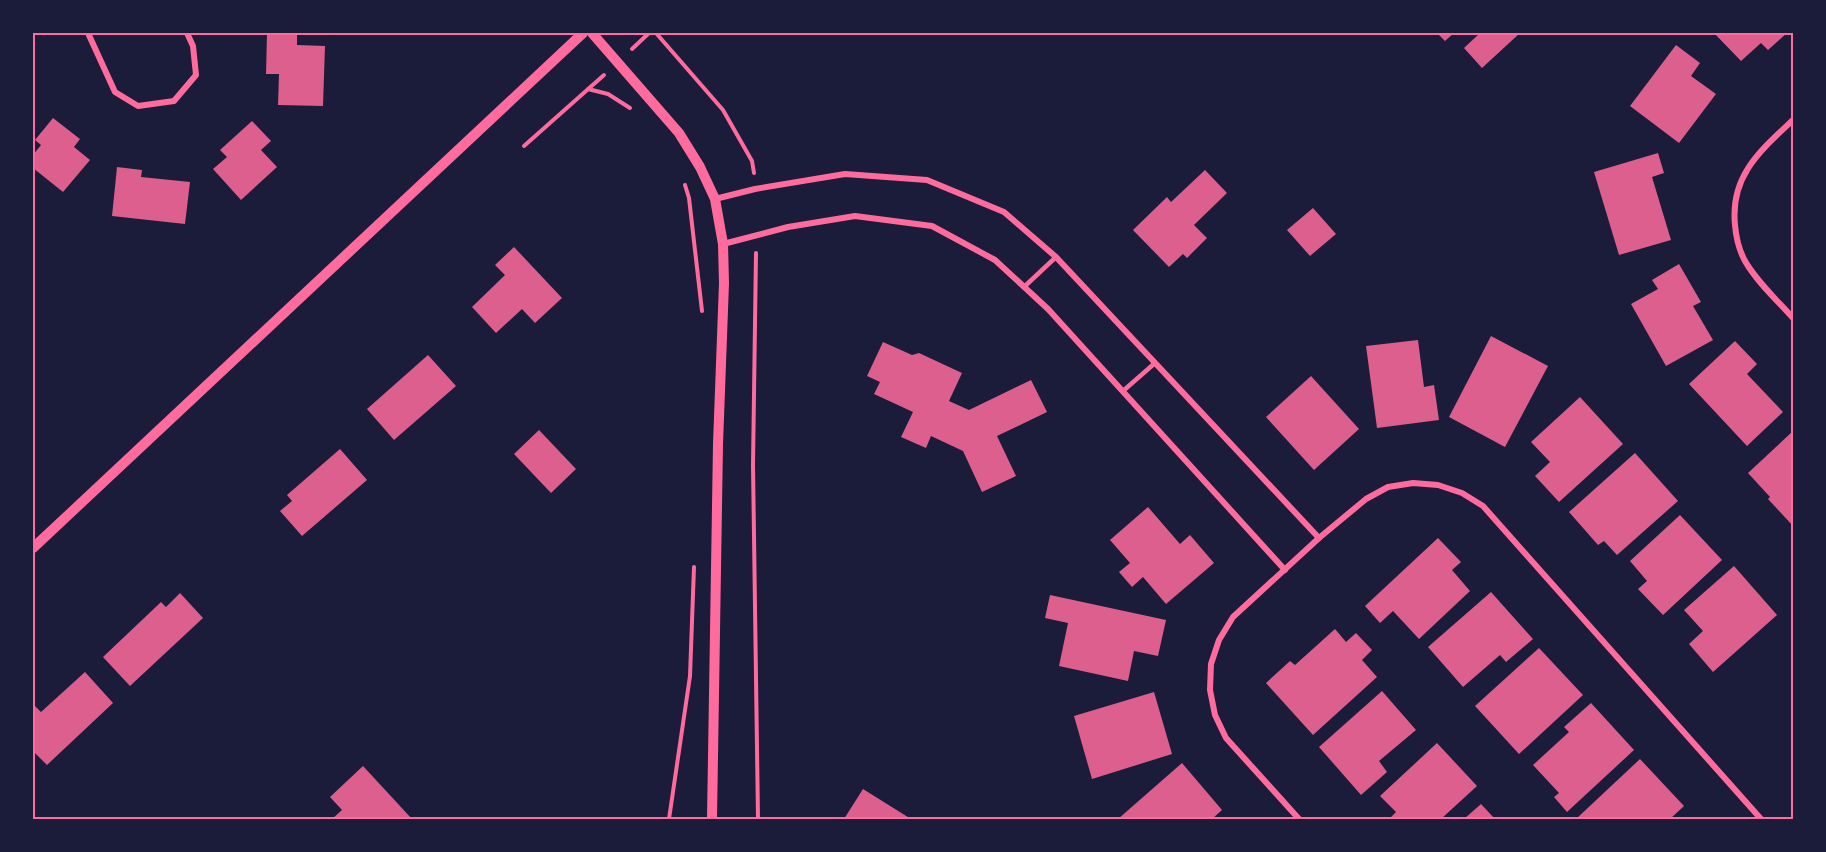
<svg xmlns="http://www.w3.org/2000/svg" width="1826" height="852" font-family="'Noto Sans',sans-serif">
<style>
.building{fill:#dd5f8e}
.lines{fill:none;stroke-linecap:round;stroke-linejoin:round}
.path{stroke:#ff6b9d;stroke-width:4}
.service{stroke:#ff6b9d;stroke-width:4.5}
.minor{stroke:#ff6b9d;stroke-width:6}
.tertiary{stroke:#ff6b9d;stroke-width:10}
.neatline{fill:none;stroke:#ff6b9d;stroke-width:2}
</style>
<rect width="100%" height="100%" fill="#1b1b3a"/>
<!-- building -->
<g class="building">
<path d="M267,33h30v12l28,1 -2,60 -45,-1 1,-31h-13z"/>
<path d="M1437,33h17l-9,8z"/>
<path d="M1480,33h40l-38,35 -18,-20z"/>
<path d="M1714,33h73l-19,17 -7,-7 -20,18z"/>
<path d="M1676,45l24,18 -9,13 25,18 -37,49 -49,-37z"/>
<path d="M53,118l27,21 -6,8 16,13 -27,32 -30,-24v-13l8,-10 -6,-5z"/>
<path d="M252,121l19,20 -10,9 16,17 -36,33 -28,-31 14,-12 -7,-7z"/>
<path d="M1658,153l6,20 -12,4 19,63 -52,15 -25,-83z"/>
<path d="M117,167l25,3 -1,7 49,5 -5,42 -73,-8z"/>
<path d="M1205,170l22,23 -33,32 13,13 -20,20 -4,-4 -14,13 -36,-37 34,-33 4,5z"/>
<path d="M1313,208l23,26 -26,22 -23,-26z"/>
<path d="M514,247l48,51 -27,25 -13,-14 -26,24 -24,-26 33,-32 -10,-10z"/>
<path d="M1679,264l22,38 -8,4 20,34 -47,26 -35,-62 27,-15 -6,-9z"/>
<path d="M1491,336l57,30 -43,81 -56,-30z"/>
<path d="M1418,340l6,47 10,-2 5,35 -62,8 -11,-82z"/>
<path d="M1735,341l22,23 -10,10 36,38 -36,34 -58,-62z"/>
<path d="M883,342l29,13 7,-2 43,20 -13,28 20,9 62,-30 16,32 -50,24 19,40 -34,16 -19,-41 -32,-15 -5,12 -25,-11 12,-25 -39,-18 6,-12 -13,-6z"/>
<path d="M428,355l28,31 -62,54 -27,-31z"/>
<path d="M1311,376l48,53 -45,41 -48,-53z"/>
<path d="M1580,397l43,47 -64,58 -24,-26 15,-14 -19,-20z"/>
<path d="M539,430l37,39 -25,24 -37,-39z"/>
<path d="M1793,431v95l-25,-27 2,-2 -22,-24z"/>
<path d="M340,449l27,31 -65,56 -22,-25 12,-10 -5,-6z"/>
<path d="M1635,453l43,48 -61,54 -13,-14 -6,4 -29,-33z"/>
<path d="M1148,507l32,37 10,-9 24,28 -48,41 -23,-27 -11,10 -13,-15 11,-9 -20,-23z"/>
<path d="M1680,515l42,45 -59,55 -25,-26 9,-8 -17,-20z"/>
<path d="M1438,538l23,24 -9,8 18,21 -51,48 -26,-28 -13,12 -15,-17z"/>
<path d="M1734,566l43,49 -64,57 -24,-28 14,-13 -19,-21z"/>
<path d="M1491,592l42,47 -27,23 -6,-7 -37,32 -35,-40z"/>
<path d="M180,593l23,25 -73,68 -27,-29 58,-55 5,5z"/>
<path d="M1050,595l116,25 -8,36 -24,-5 -6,30 -69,-15 9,-43 -23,-5z"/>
<path d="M1335,629l11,13 10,-9 16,17 -10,10 15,17 -64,58 -47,-52 24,-22 5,4z"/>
<path d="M1539,648l44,47 -64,59 -44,-48z"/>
<path d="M85,672l28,31 -66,62 -14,-14v-43l2,-2 6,6z"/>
<path d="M1382,691l34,39 -37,31 8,11 -26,23 -42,-48z"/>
<path d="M1154,692l18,62 -80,25 -18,-63z"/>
<path d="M1591,703l43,47 -67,62 -13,-15 5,-4 -26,-28 36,-33 -5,-5z"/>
<path d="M1437,743l40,43 -36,33h-52l7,-7 -16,-16z"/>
<path d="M1640,759l44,47 -14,13h-94z"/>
<path d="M1182,763l40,47 -10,9h-94z"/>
<path d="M363,766l49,53h-80l10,-9 -12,-13z"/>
<path d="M863,789l48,30h-67z"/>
<path d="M1481,804l14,15h-31z"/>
</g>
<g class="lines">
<!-- path -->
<g class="path">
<path d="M656,33l67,77 29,51 2,12"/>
<path d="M632,49l17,-16"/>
<path d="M588,89l20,5 22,14"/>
<path d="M524,146l80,-71"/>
<path d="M685,185l4,13 13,113"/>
<path d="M756,253l-3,212 5,354"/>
<path d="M669,819l21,-143 4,-109"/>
</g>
<!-- service -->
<g class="service">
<path d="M1024,287l32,-30"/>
<path d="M1123,391l32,-28"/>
</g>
<!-- minor -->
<g class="minor">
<path d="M88,33l27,59 23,14 36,-5 22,-26 -3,-29 -6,-13"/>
<path d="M1793,120c-33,31 -63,56 -58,105 1,12 4,25 10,36 12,21 32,39 48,57"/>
<path d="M715,199l40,-10 90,-15 82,6 77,32 52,45 263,281"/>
<path d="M723,244l65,-17 67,-11 77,10 63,34 53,49 237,261"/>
<path d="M1299,819l-73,-81 -11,-23 -5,-25 1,-26 8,-24 14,-23 86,-79 47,-39 22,-12 25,-4 25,2 24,8 21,13 278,313"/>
</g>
<!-- tertiary -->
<g class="tertiary">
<path d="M592,33l87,100 21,34 15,32 8,45 1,39 -6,161 -6,375"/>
<path d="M33,548l550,-515"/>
</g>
</g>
<!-- border -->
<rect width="1826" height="852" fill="none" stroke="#1b1b3a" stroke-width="69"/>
<rect x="34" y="34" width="1758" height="784" class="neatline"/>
</svg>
